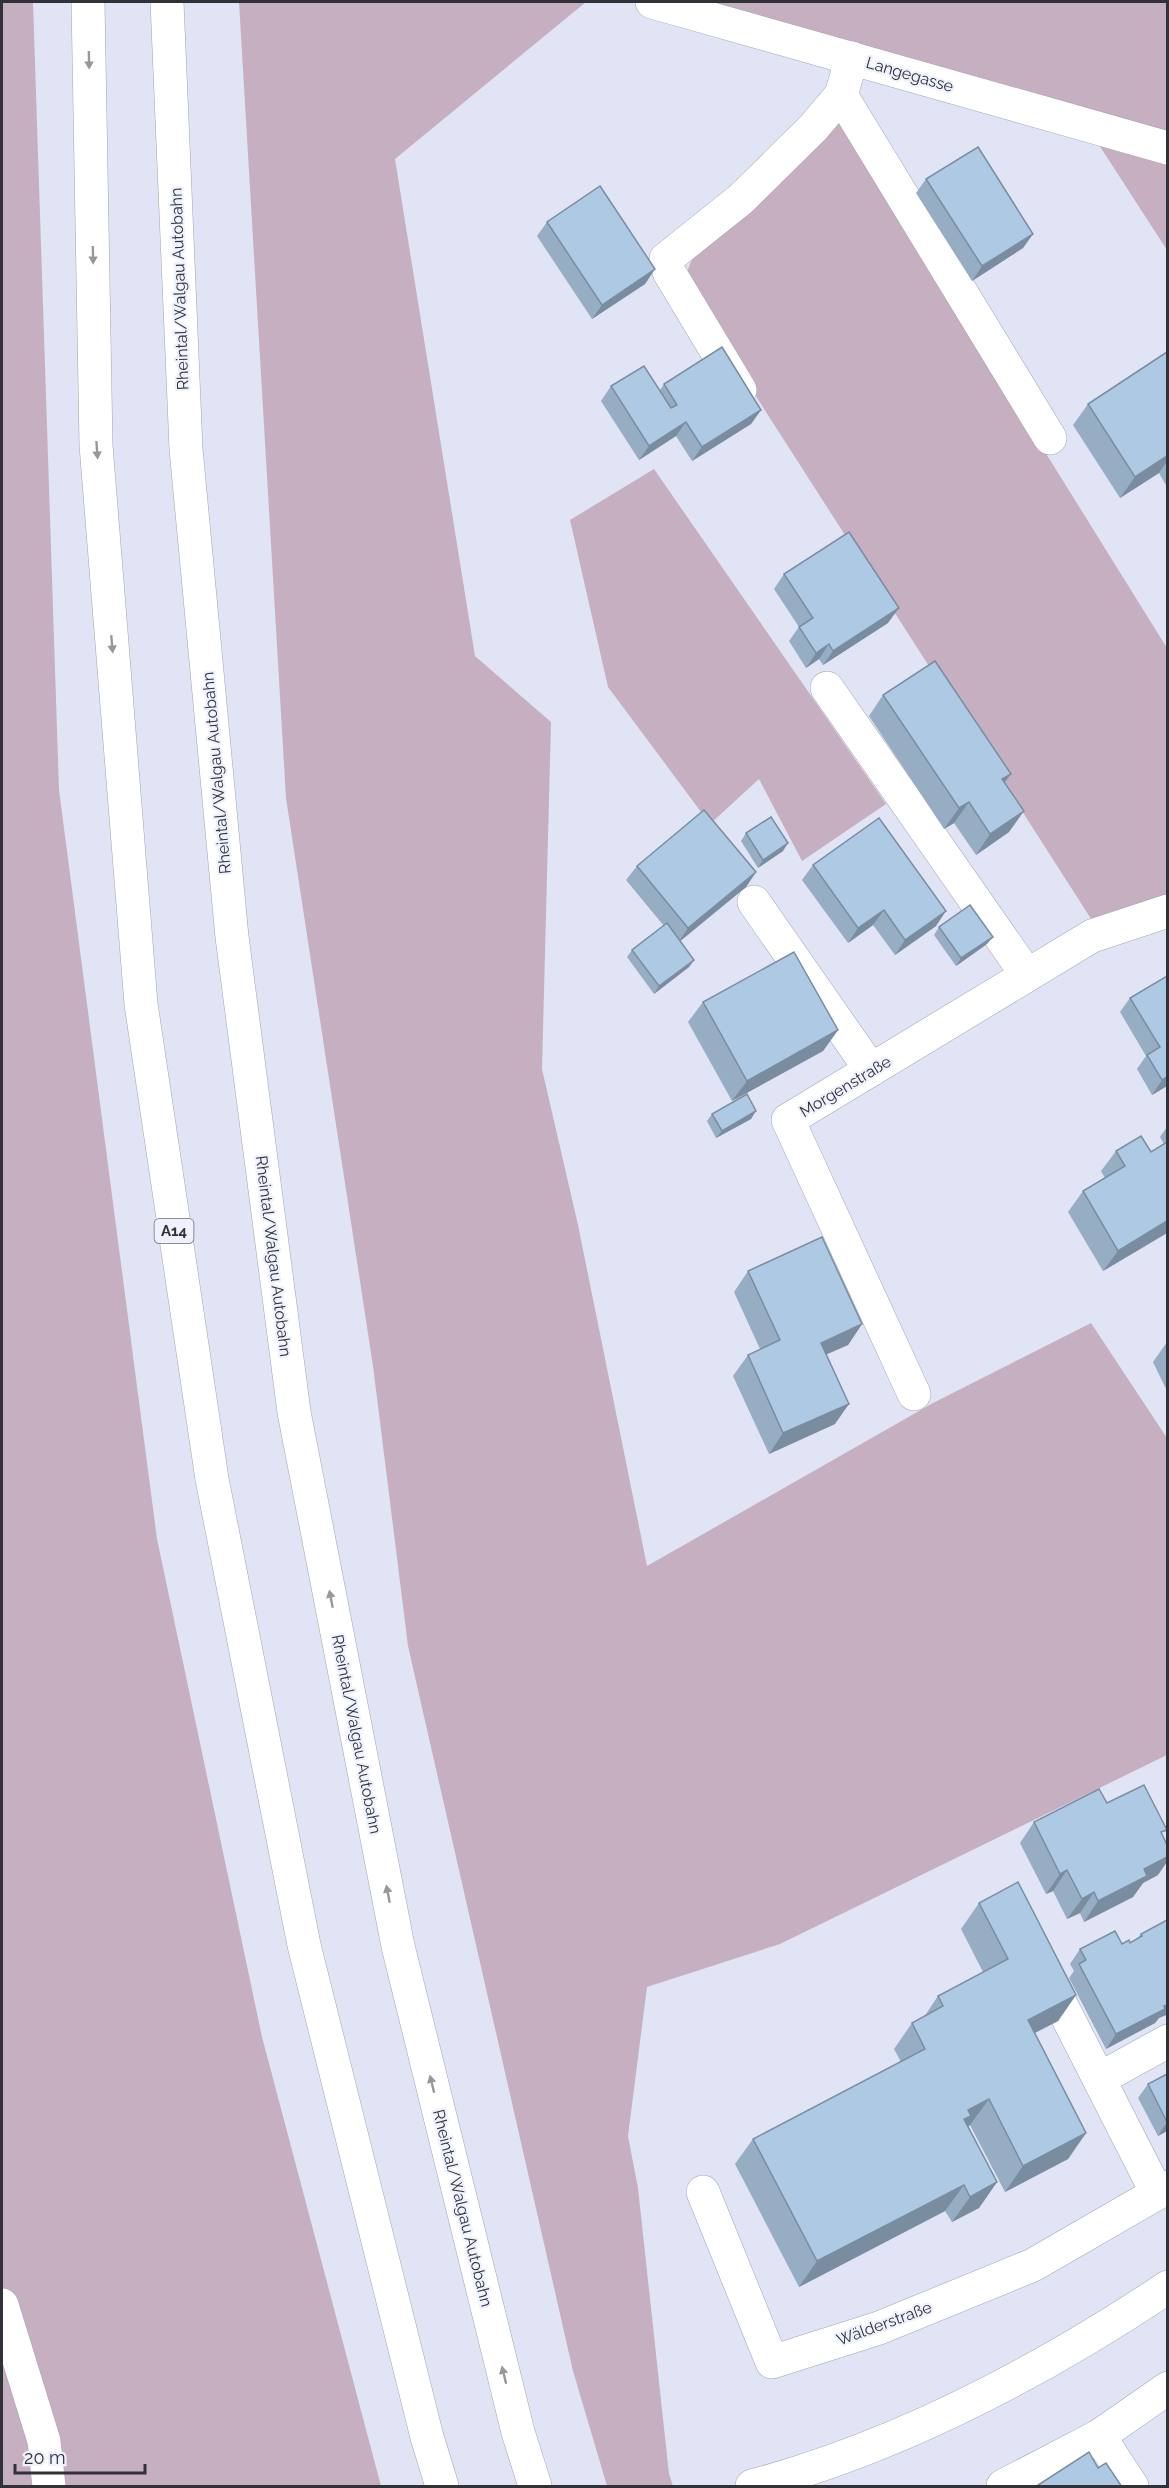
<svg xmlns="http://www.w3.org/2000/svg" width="1169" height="2488" font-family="Raleway,sans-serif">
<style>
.green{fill:#c7afc2}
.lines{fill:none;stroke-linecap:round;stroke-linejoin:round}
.minor-casing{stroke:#a1a4b3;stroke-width:34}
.major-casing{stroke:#a1a4b3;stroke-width:34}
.highway-casing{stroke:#a1a4b3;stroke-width:34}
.minor{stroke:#fff;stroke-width:33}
.major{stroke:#fff;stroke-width:33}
.highway{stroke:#fff;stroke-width:33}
.wall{fill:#96adc4}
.shaded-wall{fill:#7a8da0}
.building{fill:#aec9e4;stroke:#7a8da0;stroke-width:1.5}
.oneway{fill:#98989c}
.labels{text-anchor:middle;stroke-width:4.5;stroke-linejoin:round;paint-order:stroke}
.shield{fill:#eff1ff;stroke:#696b74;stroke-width:1.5}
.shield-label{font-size:15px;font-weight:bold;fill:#303238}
.street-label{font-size:16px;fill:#303238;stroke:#eff1ff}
</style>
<rect width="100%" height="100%" fill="#e1e4f5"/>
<!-- green -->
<g class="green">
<path d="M2,2h31l26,788 98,749 105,498 119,449h-379z"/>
<path d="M239,2h347l-191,157 80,497 76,66 -9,347 36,156 69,341 286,-163 158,-80 76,115v317l-387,189 -133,43 -19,149 10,52 31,286 4,12h-66l-34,-115 -165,-725 -35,-280 -87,-568z"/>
<path d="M688,2h479v248l-90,-139z"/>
<path d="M836,116l331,532v253l-72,24 -404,-630 -5,-21 12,-29z"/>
<path d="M654,469l232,335 -84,57 -43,-82 -49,45 -102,-137 -38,-167z"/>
</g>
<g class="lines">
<defs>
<g id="minor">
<path d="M652,2l516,146"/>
<path d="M852,58l-11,37 209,343"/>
<path d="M740,390l-71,-118 -3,-13 75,-60 72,-71 28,-33"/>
<path d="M827,688l200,287"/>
<path d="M754,902l117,168"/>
<path d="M914,1394l-126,-274 304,-184 76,-25"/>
<path d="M1045,1973l112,220"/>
<path d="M1099,2079l69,-38"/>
<path d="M703,2192l69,170 107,-34 154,-63 135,-78"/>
<path d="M2,2305l42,136 5,45"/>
<path d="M1099,2436l33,50"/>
<path d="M1003,2486l96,-50 69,-48"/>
</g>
<path id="major" d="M752,2486c146,-39 290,-115 416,-199"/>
<g id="highway">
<path d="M88,2l8,443 45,559 71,475 92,466 123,492 15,49"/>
<path d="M167,2l19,447 46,488 62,475 104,534 120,486 17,54"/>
</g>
</defs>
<!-- minor casing -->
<use href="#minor" class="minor-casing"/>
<!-- major casing -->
<use href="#major" class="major-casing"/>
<!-- highway casing -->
<use href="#highway" class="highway-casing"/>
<!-- minor -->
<use href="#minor" class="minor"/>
<!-- major -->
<use href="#major" class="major"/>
<!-- highway -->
<use href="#highway" class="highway"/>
</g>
<!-- wall -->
<g class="wall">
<path d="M926,179l107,55 -10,14 -51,33 -56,-88z"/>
<path d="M547,222l108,47 -10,15 -53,35 -55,-83z"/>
<path d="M1167,352v135l-8,-14 -39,25 -47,-73 15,-21z"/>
<path d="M664,384l97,26 -10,14 -59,37 -16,-25 -37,24 -38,-59 10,-15 49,4z"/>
<path d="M784,574l104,49 -65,42 -4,-6 -13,9 -17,-27 10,-14 -25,-38z"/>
<path d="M883,695l122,88 4,49 -33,23 -22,-32 -10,6 -75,-113z"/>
<path d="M746,833l37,18 -25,17 -17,-27z"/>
<path d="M813,865l123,61 -41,29 -22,-30 -25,18 -46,-63z"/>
<path d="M637,866l119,6 -10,15 -66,53 14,20 -5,7 -35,27 -27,-37 5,-7 32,-24 -38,-46z"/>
<path d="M939,927l48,17 -31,22 -22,-31z"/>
<path d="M1167,976v110l-15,9 -15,-26 9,-13 -26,-44 10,-14z"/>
<path d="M703,1002l135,28 -15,21 -91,50 -44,-79z"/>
<path d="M712,1114l39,5 -35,19 -9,-17z"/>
<path d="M1167,1127v106l-64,38 -35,-59 15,-21 22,-13 -4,-7 15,-20 35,1 13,-8 -4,-7z"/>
<path d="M748,1271l114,53 -14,21 -22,9 9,70 -66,30 -36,-78 15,-21 12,-6 -26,-57z"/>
<path d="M1167,1342v49l-14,-29z"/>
<path d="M1107,1803l56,33 -5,39 -15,8 -10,14 -49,25 -4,-9 -13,6 -14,-28 -7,3 -26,-51 14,-21z"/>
<path d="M979,1903l97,92 -18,26 -24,12 52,100 -18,26 -63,33 -35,-67 -2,2 29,55 -18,26 -27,14 -7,-11 -146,76 -64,-123 18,-25 148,-77 -7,-13 18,-26 12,-6 14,-21 45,-24 -22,-43z"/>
<path d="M1167,1920v96l-1,1v-2l-7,3 -4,5 -49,26 -37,-71 5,-7 -4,-7 10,-15 50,-6 8,-5 3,-4z"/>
<path d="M1167,2074v57l-9,5 -20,-38 10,-14z"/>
</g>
<!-- shaded-wall -->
<g class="shaded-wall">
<path d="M1033,234l-10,14 -51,33 10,-15z"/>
<path d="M655,269l-10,15 -53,35 10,-14z"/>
<path d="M761,410l-10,14 -59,37 10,-14z"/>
<path d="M686,422l-10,14 -37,24 10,-14z"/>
<path d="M1167,456v5l-8,12 -39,25 15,-21z"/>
<path d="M899,608l-11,15 -65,42 10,-14z"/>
<path d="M829,644l-10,15 -13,9 10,-15z"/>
<path d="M1011,774l-15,20 6,-15z"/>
<path d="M969,802l-15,21 -10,6 15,-21z"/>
<path d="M1024,811l-15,21 -33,23 14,-21z"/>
<path d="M788,843l-5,8 -25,17 5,-8z"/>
<path d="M756,872l-10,15 -68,56 10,-15z"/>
<path d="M884,910l-11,15 -25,18 10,-15z"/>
<path d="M946,911l-10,15 -41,29 10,-15z"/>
<path d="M993,937l-6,7 -31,22 5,-8z"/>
<path d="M694,960l-5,7 -35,27 5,-8z"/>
<path d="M838,1030l-15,21 -91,50 15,-20z"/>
<path d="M1167,1077v9l-15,9 10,-15z"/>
<path d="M756,1111l-5,8 -35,19 6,-7z"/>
<path d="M1167,1221v12l-64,38 15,-20z"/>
<path d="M862,1324l-14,21 -41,18 14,-20z"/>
<path d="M849,1404l-14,20 -66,30 14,-21z"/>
<path d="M1167,1857v5l-9,13 -15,8 -10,14 -49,25 14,-21 46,-32z"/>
<path d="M1067,1870l-14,21 -7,3 14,-20z"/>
<path d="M1094,1892l-14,21 -13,6 15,-20z"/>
<path d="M1076,1995l-18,26 -48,25 18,-26z"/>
<path d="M1167,2005v7l-1,3 -7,3 -4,5 -49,26 10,-15z"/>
<path d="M989,2099l-19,26 -9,5 7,-20z"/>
<path d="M1167,2122v9l-9,5z"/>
<path d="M1086,2133l-18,26 -63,33 18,-26z"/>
<path d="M997,2182l-18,26 -27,14 18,-25z"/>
<path d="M964,2185l-19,26 -146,76 18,-26z"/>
</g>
<!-- building -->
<g class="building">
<path d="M978,147l55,87 -51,32 -56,-87z"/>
<path d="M600,186l55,83 -53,36 -55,-83z"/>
<path d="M722,347l39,63 -59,37 -16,-25 -37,24 -38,-60 33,-20 27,42 6,-3 -13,-21z"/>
<path d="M1167,352v104l-32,21 -47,-73z"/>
<path d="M849,532l50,76 -66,43 -4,-7 -13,9 -17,-26 14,-9 -29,-44z"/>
<path d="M935,661l76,113 -9,5 22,32 -34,23 -21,-32 -10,6 -76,-113z"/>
<path d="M704,810l52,62 -68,56 -51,-62z"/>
<path d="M771,817l17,26 -25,17 -17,-27z"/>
<path d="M879,818l67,93 -41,29 -21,-30 -26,18 -45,-63z"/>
<path d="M970,905l23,32 -32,21 -22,-31z"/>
<path d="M667,923l27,37 -35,26 -27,-36z"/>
<path d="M794,952l44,78 -91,51 -44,-79z"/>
<path d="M1167,976v101l-5,3 -15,-25 13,-8 -30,-49z"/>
<path d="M747,1094l9,17 -34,20 -10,-17z"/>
<path d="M1141,1136l10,16 16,-10v79l-49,30 -35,-60 42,-25 -9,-15z"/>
<path d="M822,1237l40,87 -41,19 28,61 -66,29 -35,-78 32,-15 -32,-69z"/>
<path d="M1144,1785l23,45 -6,2 6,13v12l-23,12 3,7 -49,25 -4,-9 -12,7 -15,-29 -7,4 -26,-52 65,-33 8,14z"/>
<path d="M1018,1882l58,113 -48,25 58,113 -63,33 -34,-67 -21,11 3,6 -7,3 33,63 -27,15 -6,-12 -147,76 -64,-122 172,-90 -13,-26 31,-17 -5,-10 70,-37 -29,-56z"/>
<path d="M1167,1920v85l-3,1 1,3 -49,25 -37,-70 7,-4 -6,-11 35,-18 7,13 7,-4 1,3 12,-7 -1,-2z"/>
<path d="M1167,2074v48l-19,-38z"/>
<path d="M1089,2452l9,16 8,-5 16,24h-87z"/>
</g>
<!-- one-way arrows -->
<defs><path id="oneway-solid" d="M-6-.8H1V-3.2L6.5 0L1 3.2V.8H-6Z" transform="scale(1.5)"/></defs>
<g class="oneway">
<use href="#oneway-solid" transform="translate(89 60) rotate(89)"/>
<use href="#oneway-solid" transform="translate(93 255) rotate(89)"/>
<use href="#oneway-solid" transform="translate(97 450) rotate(86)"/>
<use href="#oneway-solid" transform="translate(112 644) rotate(85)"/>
<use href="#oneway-solid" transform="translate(331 1599) rotate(-101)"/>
<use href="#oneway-solid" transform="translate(388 1894) rotate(-101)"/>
<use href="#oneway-solid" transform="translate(432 2084) rotate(-104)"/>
<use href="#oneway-solid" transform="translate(504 2375) rotate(-104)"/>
</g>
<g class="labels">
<!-- shield labels -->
<rect class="shield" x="154.5" y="1219" width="39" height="24" rx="4.5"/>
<g class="shield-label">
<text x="174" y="1236">A14</text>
</g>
<!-- street labels -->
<g class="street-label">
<text transform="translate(910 74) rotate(16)" y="6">Langegasse</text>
<text transform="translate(179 289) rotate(-92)" y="6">Rheintal/Walgau Autobahn</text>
<text transform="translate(216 773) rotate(-95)" y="6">Rheintal/Walgau Autobahn</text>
<text transform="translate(845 1086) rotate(-31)" y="6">Morgenstraße</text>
<text transform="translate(274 1256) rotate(83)" y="6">Rheintal/Walgau Autobahn</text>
<text transform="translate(357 1734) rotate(79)" y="6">Rheintal/Walgau Autobahn</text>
<text transform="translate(463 2208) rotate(76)" y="6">Rheintal/Walgau Autobahn</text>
<text transform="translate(884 2323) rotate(-20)" y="6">Wälderstraße</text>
</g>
</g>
<!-- border -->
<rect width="1169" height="2488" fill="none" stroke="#303238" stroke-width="6"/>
<!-- scale -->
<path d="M15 2464v9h130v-9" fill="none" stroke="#303238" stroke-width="3"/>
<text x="24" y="2464" font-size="18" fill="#303238" stroke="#eff1ff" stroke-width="4.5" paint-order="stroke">20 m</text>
</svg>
